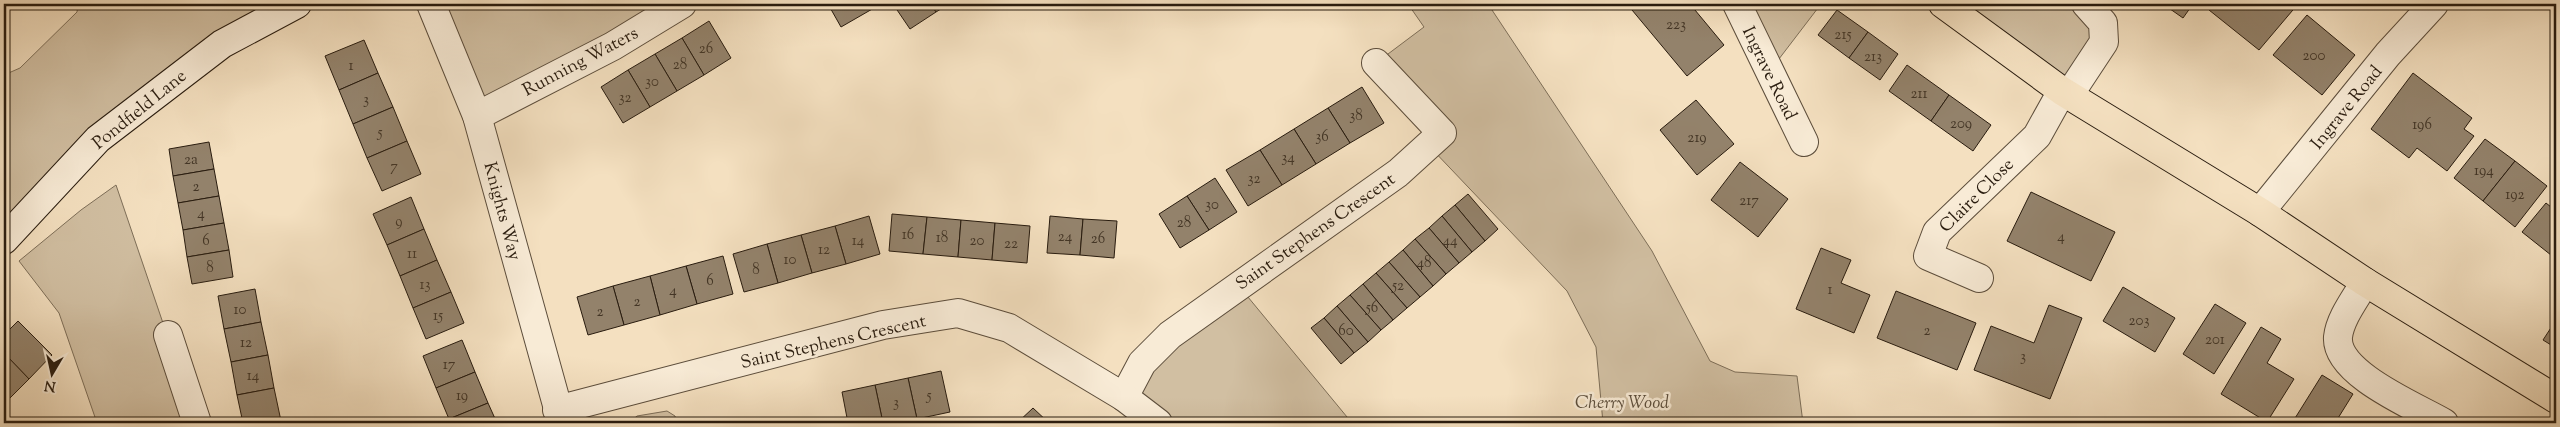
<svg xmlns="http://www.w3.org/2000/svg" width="2560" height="427" font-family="'Sorts Mill Goudy',serif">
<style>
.green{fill:#d1bfa2;stroke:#7d6e58}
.building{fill:#93826b;stroke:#291c0f}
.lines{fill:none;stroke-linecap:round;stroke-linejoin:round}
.street-casing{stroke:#5c4d3b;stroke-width:30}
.secondary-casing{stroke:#291c0f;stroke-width:30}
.primary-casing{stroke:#291c0f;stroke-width:30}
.street{stroke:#f8ebd6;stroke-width:28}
.secondary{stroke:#f8ebd6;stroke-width:28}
.primary{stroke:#f4e0c0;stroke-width:28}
.labels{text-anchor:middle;stroke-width:5;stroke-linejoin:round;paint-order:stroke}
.number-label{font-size:15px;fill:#443626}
.street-label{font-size:18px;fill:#291c0f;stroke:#f8ebd6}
.park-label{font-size:18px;font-style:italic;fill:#5b4d3b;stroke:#f8ebd6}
</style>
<rect width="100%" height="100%" fill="#f4e0c0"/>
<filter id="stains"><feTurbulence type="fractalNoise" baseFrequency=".004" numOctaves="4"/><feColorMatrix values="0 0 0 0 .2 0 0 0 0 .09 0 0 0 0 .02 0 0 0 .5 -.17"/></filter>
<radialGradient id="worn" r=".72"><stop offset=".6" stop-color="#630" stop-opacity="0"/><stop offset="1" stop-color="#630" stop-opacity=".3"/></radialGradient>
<!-- green -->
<g class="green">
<path d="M78,4h210l-66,40 -218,196v-165l16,-7 57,-56z"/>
<path d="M431,4h251l-205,112z"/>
<path d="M1408,4h80l164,247 58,110 25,11 62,4 6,47h-200l-7,-76 -29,-56 -137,-144 12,-14 -66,-70 48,-36z"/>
<path d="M1737,4h84l-52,68z"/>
<path d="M1943,4h143l17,19 -34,72z"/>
<path d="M116,185l81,238h-100l-38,-110 -40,-52 62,-51z"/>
<path d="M1243,291l109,132h-194l-34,-26 18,-34z"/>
<path d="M667,411l8,5 2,7h-48l8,-7z"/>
</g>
<!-- building -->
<g class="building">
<path d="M828,4h44l2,4 -33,19z"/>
<path d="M893,4h38l5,8 -26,17z"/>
<path d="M931,4h18l-13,8z"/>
<path d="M1627,4h63l34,41 -37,31z"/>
<path d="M2163,4h30l-10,14z"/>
<path d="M2214,4h84l-39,46 -50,-40z"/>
<path d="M1837,10l31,22 -19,26 -31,-23z"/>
<path d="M2307,15l48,40 -33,40 -49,-40z"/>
<path d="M709,21l22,37 -27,17 -22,-37z"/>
<path d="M1868,32l30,22 -18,26 -31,-22z"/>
<path d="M682,38l22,37 -27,16 -22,-37z"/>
<path d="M364,40l14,33 -39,17 -14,-34z"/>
<path d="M655,54l22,37 -27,16 -22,-37z"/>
<path d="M1907,65l42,30 -18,26 -42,-30z"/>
<path d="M628,70l22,37 -27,16 -22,-36z"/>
<path d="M378,73l15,34 -40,17 -14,-34z"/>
<path d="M2413,73l59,45 -8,11 10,7 -27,35 -30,-23 -8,10 -38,-29z"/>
<path d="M1362,87l22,36 -34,20 -22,-35z"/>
<path d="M1949,95l42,30 -18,26 -42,-30z"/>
<path d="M1696,100l38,44 -37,31 -37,-45z"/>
<path d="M393,107l14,34 -40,17 -14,-34z"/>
<path d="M1328,108l22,35 -34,21 -22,-35z"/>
<path d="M1294,129l22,35 -34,21 -22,-35z"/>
<path d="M2485,139l30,22 -32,40 -29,-23z"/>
<path d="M407,141l14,33 -39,17 -15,-33z"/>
<path d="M209,142l5,27 -41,7 -4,-27z"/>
<path d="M1260,150l22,35 -34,21 -22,-36z"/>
<path d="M2515,161l32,25 -32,41 -32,-26z"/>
<path d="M1740,162l48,37 -30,38 -47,-37z"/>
<path d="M214,169l5,27 -41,7 -5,-27z"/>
<path d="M1215,178l22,34 -28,18 -22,-34z"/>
<path d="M2031,192l84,40 -24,49 -84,-40z"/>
<path d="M1468,194l30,35 -13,12 -30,-36z"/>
<path d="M219,196l5,27 -41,7 -5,-27z"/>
<path d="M1187,196l22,34 -29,18 -21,-34z"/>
<path d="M411,197l13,32 -37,16 -14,-31z"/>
<path d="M2546,203l10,8v48l-34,-27z"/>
<path d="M1455,205l30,36 -13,11 -30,-36z"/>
<path d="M892,214l35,3 -4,37 -34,-3z"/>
<path d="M869,216l11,38 -34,10 -11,-38z"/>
<path d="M1050,216l33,3 -3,36 -33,-2z"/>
<path d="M1442,216l30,36 -13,11 -30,-35z"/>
<path d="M927,217l34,3 -3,37 -35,-3z"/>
<path d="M1083,219l34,2 -3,37 -34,-3z"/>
<path d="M961,220l34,3 -3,37 -34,-3z"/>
<path d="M224,223l5,27 -42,7 -4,-27z"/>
<path d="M995,223l35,3 -3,37 -35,-3z"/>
<path d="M835,226l11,38 -34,9 -11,-38z"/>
<path d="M1429,228l30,35 -13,11 -31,-35z"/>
<path d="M424,229l13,31 -37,16 -13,-31z"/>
<path d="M801,235l11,38 -34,10 -11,-39z"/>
<path d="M1415,239l31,35 -13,12 -30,-36z"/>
<path d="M767,244l11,39 -34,9 -11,-38z"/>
<path d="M1821,248l30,12 -10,23 29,12 -16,38 -58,-24z"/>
<path d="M229,250l4,27 -41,7 -5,-27z"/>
<path d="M1403,250l30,36 -13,11 -31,-35z"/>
<path d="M723,256l10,38 -36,10 -11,-38z"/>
<path d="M437,260l14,32 -38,16 -13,-32z"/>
<path d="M1389,262l31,35 -13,11 -31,-35z"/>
<path d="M686,266l11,38 -37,11 -10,-39z"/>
<path d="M1376,273l31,35 -14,12 -30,-36z"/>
<path d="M650,276l10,39 -36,10 -11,-39z"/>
<path d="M1363,284l30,36 -12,10 -31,-35z"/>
<path d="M613,286l11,39 -36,10 -11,-38z"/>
<path d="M2123,287l52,31 -20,34 -52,-31z"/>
<path d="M255,289l6,33 -37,7 -6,-33z"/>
<path d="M1896,291l80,32 -19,47 -80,-32z"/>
<path d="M451,292l13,31 -38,16 -13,-31z"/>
<path d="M1350,295l31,35 -13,12 -31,-36z"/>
<path d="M2215,304l31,19 -32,51 -31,-20z"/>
<path d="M2049,305l33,13 -32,81 -76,-29 17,-44 43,17z"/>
<path d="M1337,306l31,36 -14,11 -30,-35z"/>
<path d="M1324,318l30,35 -13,11 -30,-36z"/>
<path d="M2556,320v28l-13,-8z"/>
<path d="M18,321l34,34 -23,24 -25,-26v-18z"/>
<path d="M261,322l7,33 -37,7 -7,-33z"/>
<path d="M2261,327l20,12 -14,24 27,16 -27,43 -46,-28z"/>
<path d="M462,340l13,32 -39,16 -13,-32z"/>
<path d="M4,353l25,26 -23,23 -2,-2z"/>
<path d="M268,355l6,33 -37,7 -6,-33z"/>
<path d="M941,371l9,41 -33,7 -9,-41z"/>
<path d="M475,372l13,31 -39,16 -13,-31z"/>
<path d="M2322,375l31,19 -18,29h-43z"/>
<path d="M908,378l9,41 -21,4h-13l-8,-38z"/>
<path d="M875,385l8,38h-35l-6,-31z"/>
<path d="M274,388l7,33 -38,2 -6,-28z"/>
<path d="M488,403l9,20h-46l-2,-4z"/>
<path d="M1033,408l16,15h-32z"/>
</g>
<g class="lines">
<defs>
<g id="street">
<path d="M431,4l46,112 85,307"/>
<path d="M1737,4l67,138"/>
<path d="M2069,95l35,-53 -1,-19 -17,-19"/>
<path d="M477,116l136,-70 69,-42"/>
<path d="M2260,212l128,-158 46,-50"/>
<path d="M1979,278l-51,-22 9,-24 100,-96 25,-45"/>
<path d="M2365,282c-9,16 -25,36 -27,55 -3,37 79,70 106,86"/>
<path d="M168,335l29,88"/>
<path d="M1124,397l18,-34 28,-28 228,-162 44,-40 -66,-70"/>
<path d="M557,410l326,-85 75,-12 51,15 115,69 34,26"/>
</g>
<path id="secondary" d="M4,240l94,-101 124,-95 75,-40"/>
<path id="primary" d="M1943,4l119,87 198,121 105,70 191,117"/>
</defs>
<!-- street casing -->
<use href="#street" class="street-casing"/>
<!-- secondary casing -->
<use href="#secondary" class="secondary-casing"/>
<!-- primary casing -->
<use href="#primary" class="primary-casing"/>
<!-- street -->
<use href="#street" class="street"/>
<!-- secondary -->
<use href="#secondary" class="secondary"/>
<!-- primary -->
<use href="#primary" class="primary"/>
</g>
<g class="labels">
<!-- number labels -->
<g class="number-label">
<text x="1676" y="29">223</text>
<text x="1843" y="39">215</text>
<text x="706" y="53">26</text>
<text x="2314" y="60">200</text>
<text x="1873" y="61">213</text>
<text x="680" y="69">28</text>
<text x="351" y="70">1</text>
<text x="652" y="86">30</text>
<text x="1919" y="98">211</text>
<text x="625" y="102">32</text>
<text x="366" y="104">3</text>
<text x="1356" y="120">38</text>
<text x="1961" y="128">209</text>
<text x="2422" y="129">196</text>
<text x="380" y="137">5</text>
<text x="1322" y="141">36</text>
<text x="1697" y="142">219</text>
<text x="1288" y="162">34</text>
<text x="191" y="164">2a</text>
<text x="394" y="171">7</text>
<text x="2484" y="175">194</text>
<text x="1254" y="183">32</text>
<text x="196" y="191">2</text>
<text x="2515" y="199">192</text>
<text x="1749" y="205">217</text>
<text x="1212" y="209">30</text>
<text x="201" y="218">4</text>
<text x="399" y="226">9</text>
<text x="1184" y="227">28</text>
<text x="908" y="239">16</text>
<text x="1065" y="241">24</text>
<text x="2061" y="241">4</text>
<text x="942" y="242">18</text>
<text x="1098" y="243">26</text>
<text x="206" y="245">6</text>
<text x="858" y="245">14</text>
<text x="977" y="245">20</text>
<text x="1450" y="245">44</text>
<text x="1011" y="248">22</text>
<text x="824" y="254">12</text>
<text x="412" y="258">11</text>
<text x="790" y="264">10</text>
<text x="1424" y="267">48</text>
<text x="210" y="272">8</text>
<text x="756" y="274">8</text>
<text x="710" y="285">6</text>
<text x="425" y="289">13</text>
<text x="1398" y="290">52</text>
<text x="1830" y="294">1</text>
<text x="673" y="295">4</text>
<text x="637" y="306">2</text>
<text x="1372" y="312">56</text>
<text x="240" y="314">10</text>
<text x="600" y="316">2</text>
<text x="438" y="320">15</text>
<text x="2139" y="325">203</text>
<text x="1346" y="335">60</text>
<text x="1927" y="335">2</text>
<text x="2215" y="344">201</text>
<text x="246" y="347">12</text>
<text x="2023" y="361">3</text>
<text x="449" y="369">17</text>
<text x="253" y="380">14</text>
<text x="462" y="400">19</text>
<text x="929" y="400">5</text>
<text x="896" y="407">3</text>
</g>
<!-- street labels -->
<g class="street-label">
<text transform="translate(580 61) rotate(-28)" y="6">Running Waters</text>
<text transform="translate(1770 73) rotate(64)" y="6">Ingrave Road</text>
<text transform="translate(2346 107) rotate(-51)" y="6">Ingrave Road</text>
<text transform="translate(139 109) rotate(-39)" y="6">Pondfield Lane</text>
<text transform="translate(1976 195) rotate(-45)" y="6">Claire Close</text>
<text transform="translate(503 211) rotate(75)" y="6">Knights Way</text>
<text transform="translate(1315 231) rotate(-35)" y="6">Saint Stephens Crescent</text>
<text transform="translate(833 341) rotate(-13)" y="6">Saint Stephens Crescent</text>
</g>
<!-- park labels -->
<g class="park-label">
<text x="1622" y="408">Cherry Wood</text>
</g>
</g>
<!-- margin -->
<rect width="2560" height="427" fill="none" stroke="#f4e0c0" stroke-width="20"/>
<rect x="5" y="5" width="2550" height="417" fill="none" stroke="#291c0f" stroke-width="2.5"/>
<rect x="10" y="10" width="2540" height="407" fill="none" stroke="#291c0f"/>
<!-- north arrow -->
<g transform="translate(52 374) rotate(189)" stroke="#f8ebd6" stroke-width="4" paint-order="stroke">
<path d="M0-4L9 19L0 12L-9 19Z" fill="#291c0f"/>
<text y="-8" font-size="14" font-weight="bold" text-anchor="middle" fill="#291c0f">N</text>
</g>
<rect width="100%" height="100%" filter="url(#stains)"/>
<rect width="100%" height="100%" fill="url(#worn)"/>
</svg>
